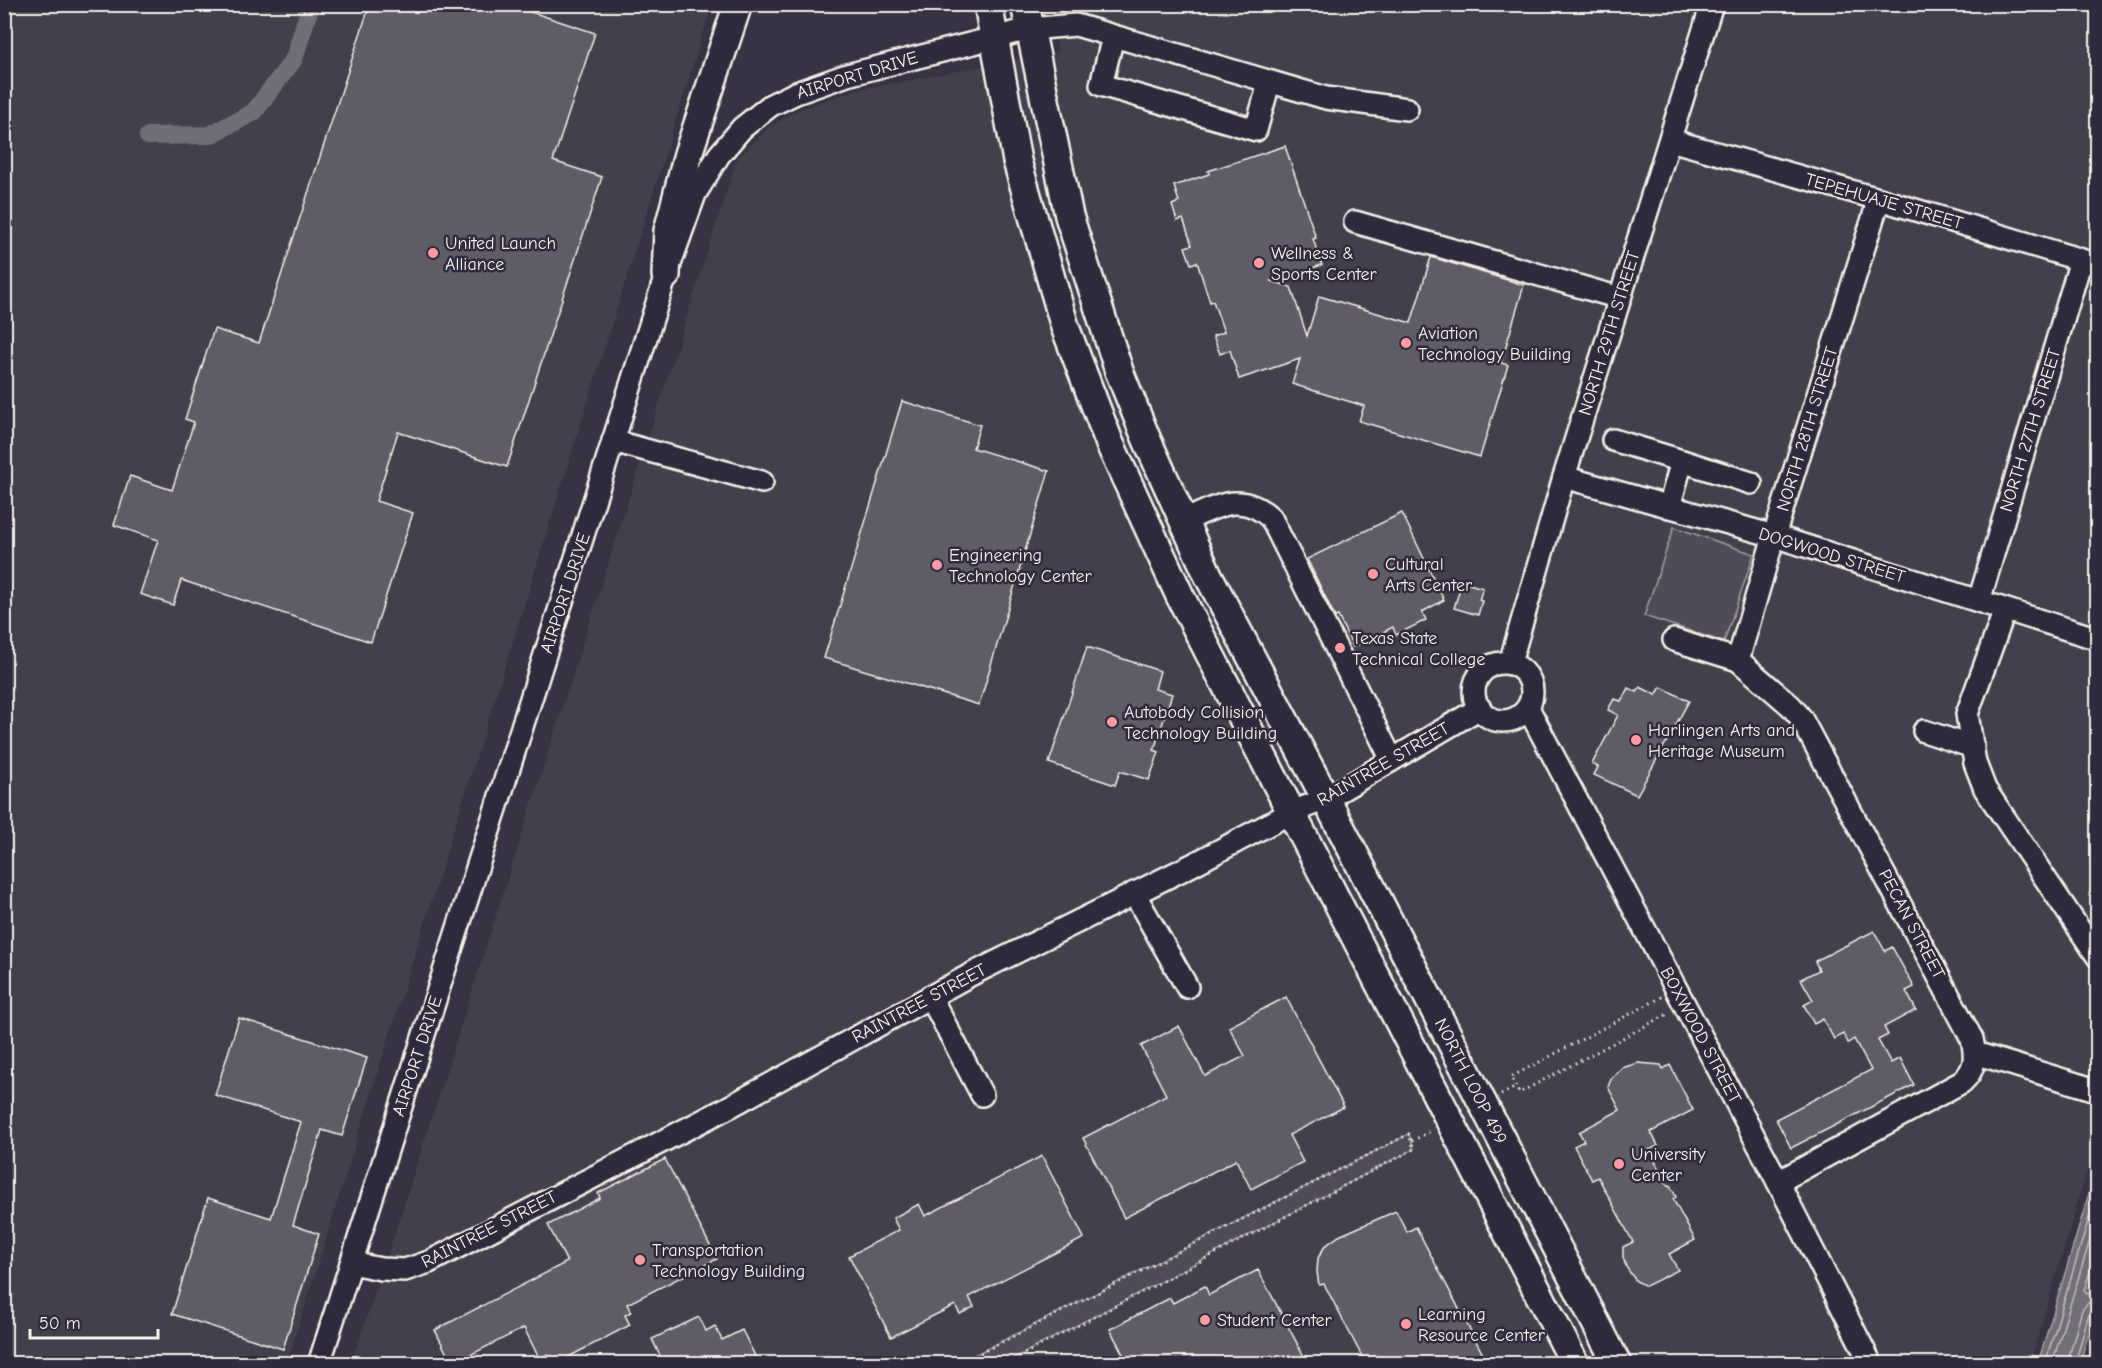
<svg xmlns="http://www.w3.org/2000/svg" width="2102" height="1368" font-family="'Comic Neue',sans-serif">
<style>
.built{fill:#433f4e}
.green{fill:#504b59;stroke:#a29ea0;stroke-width:1.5}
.water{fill:#726e77;stroke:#a6a2a4;stroke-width:1.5}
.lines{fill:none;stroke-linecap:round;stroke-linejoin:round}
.shore{stroke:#c0bdbb;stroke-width:1.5}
.canal{stroke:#726e77;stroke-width:18}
.building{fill:#5f5c67;stroke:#f4f1e8;stroke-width:1.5}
.minor-casing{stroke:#f4f1e8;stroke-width:26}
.major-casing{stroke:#f4f1e8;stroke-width:32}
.path{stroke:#f4f1e8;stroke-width:3;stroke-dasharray:1.5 4.5;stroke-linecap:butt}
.minor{stroke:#2f2a3d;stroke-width:21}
.major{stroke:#2f2a3d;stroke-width:27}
.poi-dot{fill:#ff9aa2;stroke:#2f2a3d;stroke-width:2}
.labels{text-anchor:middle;stroke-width:5;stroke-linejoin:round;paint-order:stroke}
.street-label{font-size:18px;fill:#f4f1e8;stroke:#2f2a3d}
.poi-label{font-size:18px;fill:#f4f1e8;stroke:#2f2a3d;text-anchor:start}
</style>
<rect width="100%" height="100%" fill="#373244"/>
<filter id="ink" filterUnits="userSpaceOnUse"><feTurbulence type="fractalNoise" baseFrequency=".0167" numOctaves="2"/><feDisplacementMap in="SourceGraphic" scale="12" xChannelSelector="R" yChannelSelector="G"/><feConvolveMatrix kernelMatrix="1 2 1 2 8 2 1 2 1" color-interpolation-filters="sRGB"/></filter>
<g filter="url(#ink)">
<!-- built -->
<g class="built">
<path d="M5,5h707l-425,1358h-282z"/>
<path d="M1050,5h1047v1132l-67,226 -1679,1 40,-119 346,-1086 32,-32 29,-17 58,-20 202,-38z"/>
</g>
<!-- green -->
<g class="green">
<path d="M1674,527l80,27 -30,88 -80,-26z"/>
<path d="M1409,1134l5,15 -409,214h-46z"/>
</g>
<!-- water -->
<path class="water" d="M2097,1167v139l-17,57h-42z"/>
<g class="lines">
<!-- shore -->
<g class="shore">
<path d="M2098,1245l-14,46 3,3 11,-2"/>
<path d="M2045,1364l53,-176"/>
<path d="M2052,1364l46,-150"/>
<path d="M2067,1364l15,-54 6,-7 10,-2"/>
<path d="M2075,1364l14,-51 4,-4h5"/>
</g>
<!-- canal -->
<path class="canal" d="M148,136l62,-1 44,-23 40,-53 17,-55"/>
</g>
<!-- building -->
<g class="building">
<path d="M370,4h137l88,29 -42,128 49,16 -95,290 -109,-35 -22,69 37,12 -42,129 -190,-62 -8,25 -33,-11 18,-54 -44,-15 16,-49 42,14 22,-68 -9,-3 29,-90 45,14z"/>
<path d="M1285,146l31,92 -3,1 9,26 -51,16 20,6 16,49 12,-40 92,27 20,-66 93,28 -23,78 7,2 -28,92 -121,-36 5,-15 -72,-22 8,-25 -61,20 -9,-29 -10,4 -7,-18 11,-4 -11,-31 -3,1 -13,-40 -6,2 -6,-17 7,-2 -9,-26 -6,2 -5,-16 7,-3 -5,-16 35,-12 -1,-3z"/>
<path d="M902,401l78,24 -7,23 76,23 -70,234 -155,-47z"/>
<path d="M1402,513l42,87 -22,12 4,8 -30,15 -3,-8 -40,20 -15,-31 -3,1 -28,-58z"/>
<path d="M1462,582l21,6 -4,12 3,1 -4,14 -24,-7z"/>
<path d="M1087,647l73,24 -5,18 17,5 -18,56 5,2 -10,28 -29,-9 -5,14 -66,-22z"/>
<path d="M1640,687l16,8 5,-8 28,14 -52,94 -43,-20 4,-8 -6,-3 26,-49 -10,-5 6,-11 7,2 7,-13 9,4z"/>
<path d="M1874,931l11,20 7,-4 22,40 -8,4 10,19 -32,17 4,8 -10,5 13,23 9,-5 14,27 -123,63 -15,-29 95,-49 -17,-31 -6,4 -5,-9 -9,5 -11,-20 -9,5 -10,-19 9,-5 -12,-21 18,-9 -4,-9z"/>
<path d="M1286,997l58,110 -55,28 14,27 -52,27 -15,-29 -112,58 -41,-80 83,-43 -25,-49 38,-20 26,50 40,-20 -16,-29z"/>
<path d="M239,1018l128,40 -25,78 -20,-6 -29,95 26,9 -36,115 -111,-35 36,-116 63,20 30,-96 -86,-27z"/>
<path d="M1638,1063l23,2 2,4 7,-4 23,45 -42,22 7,14 -9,4 19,36 2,-1 6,12 -3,2 22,41 -26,14 9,16 -32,16 -10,-5 -10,-14 -3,-10v-10l10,-5 -35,-65 -6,3 -18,-34 10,-5 -5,-9 41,-22 -12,-23 3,-8 11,-11z"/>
<path d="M1042,1156l42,82 -115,59 5,10 -14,7 -5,-9 -64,32 -42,-81 50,-26 -6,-12 26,-14 6,12z"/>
<path d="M665,1159l52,100 -90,45 4,8 -6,3 5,10 -75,39h-2l-5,-10 -9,4 -15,-30 -72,36 -17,-34 132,-68 -19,-37 52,-27 -2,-5z"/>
<path d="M1396,1211l11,21 9,-5 72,137h-122l-42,-80 -5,1 -2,-13 1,-14 7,-12 14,-10z"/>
<path d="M1258,1270l50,94h-180l-18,-35 60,-31 3,5 32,-17 4,9z"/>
<path d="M699,1317l7,14 9,-5 7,14 20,-10 17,34h-95l-12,-25z"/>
</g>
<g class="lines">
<defs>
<g id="minor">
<path d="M1113,37l-12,48 155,45 13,-47"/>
<path d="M1670,140l209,59 219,66"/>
<path d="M1355,222l265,76"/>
<path d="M1613,440l69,21"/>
<path d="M613,441l149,41"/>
<path d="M1564,477l210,59 324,103"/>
<path d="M1669,507l13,-46 69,22"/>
<path d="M1184,521c33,-14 56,-31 87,-3l121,242"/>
<path d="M1979,601l102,-341"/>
<path d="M2005,610l-38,104 8,49 10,26 113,168"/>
<path d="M1674,640l64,20 53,46 10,12 171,321c4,18 4,30 -10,43l-184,100"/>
<path d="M1738,660l36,-124 105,-337"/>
<path d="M1510,663l54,-186 148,-473"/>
<circle cx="1503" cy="692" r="29"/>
<path d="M1528,708l250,474 93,182"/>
<path d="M1924,731l49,16"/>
<path d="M1134,893l53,94"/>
<path d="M930,996l52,99"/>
<path d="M1975,1053l121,37 2,-2"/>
<path d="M351,1263l30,6 24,1 24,-8 300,-155 243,-133 222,-110 98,-52 34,-13 154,-91"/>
<path d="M319,1364l347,-1089 29,-81 24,-39 23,-27 29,-23 25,-12 51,-18 182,-46 47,-4 250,73 81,11"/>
</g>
<g id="major">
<path d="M988,4l29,157 48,166 45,117 70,152 395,768"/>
<path d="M1025,4l44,212 50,155 28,69 61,135 118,224 291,565"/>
<path d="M666,275l2,-44 20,-77 50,-150"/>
</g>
</defs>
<!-- minor casing -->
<use href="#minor" class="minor-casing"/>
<!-- major casing -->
<use href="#major" class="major-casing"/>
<!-- path -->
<g class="path">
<path d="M1662,997l-151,80 8,16 149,-79"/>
<path d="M1501,1095l15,-8"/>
<path d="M1412,1141l19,-10"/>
<path d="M959,1364l450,-230 5,15 -409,215"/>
</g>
<!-- minor -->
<use href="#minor" class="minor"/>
<!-- major -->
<use href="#major" class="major"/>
</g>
</g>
<!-- markers -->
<g class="poi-dot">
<circle cx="433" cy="253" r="6"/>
<circle cx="1259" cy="263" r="6"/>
<circle cx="1406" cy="343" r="6"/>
<circle cx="937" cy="565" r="6"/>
<circle cx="1373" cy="574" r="6"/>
<circle cx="1340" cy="648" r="6"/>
<circle cx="1112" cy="722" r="6"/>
<circle cx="1636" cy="740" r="6"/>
<circle cx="1619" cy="1164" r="6"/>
<circle cx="640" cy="1260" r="6"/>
<circle cx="1205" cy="1320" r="6"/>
<circle cx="1406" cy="1324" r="6"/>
</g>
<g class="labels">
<!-- street labels -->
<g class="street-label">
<text transform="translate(857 75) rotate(-17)" y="6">AIRPORT DRIVE</text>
<text transform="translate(1884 201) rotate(16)" y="6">TEPEHUAJE STREET</text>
<text transform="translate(1609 333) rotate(-73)" y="6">NORTH 29TH STREET</text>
<text transform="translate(1807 429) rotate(-73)" y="6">NORTH 28TH STREET</text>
<text transform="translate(2030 430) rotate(-73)" y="6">NORTH 27TH STREET</text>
<text transform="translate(1832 555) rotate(17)" y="6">DOGWOOD STREET</text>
<text transform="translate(565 593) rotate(-72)" y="6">AIRPORT DRIVE</text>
<text transform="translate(1383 764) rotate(-30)" y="6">RAINTREE STREET</text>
<text transform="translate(1912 924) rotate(62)" y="6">PECAN STREET</text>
<text transform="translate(919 1003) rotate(-28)" y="6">RAINTREE STREET</text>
<text transform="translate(1701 1035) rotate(62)" y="6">BOXWOOD STREET</text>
<text transform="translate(417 1056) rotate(-72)" y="6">AIRPORT DRIVE</text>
<text transform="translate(1471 1081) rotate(63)" y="6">NORTH LOOP 499</text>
<text transform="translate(489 1229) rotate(-27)" y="6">RAINTREE STREET</text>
</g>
<!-- poi labels -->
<g class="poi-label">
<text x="445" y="249">United Launch<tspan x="445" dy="21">Alliance</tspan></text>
<text x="1271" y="259">Wellness &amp;<tspan x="1271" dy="21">Sports Center</tspan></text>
<text x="1418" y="339">Aviation<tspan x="1418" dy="21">Technology Building</tspan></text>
<text x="949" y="561">Engineering<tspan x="949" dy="21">Technology Center</tspan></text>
<text x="1385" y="570">Cultural<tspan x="1385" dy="21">Arts Center</tspan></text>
<text x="1352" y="644">Texas State<tspan x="1352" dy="21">Technical College</tspan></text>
<text x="1124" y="718">Autobody Collision<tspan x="1124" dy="21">Technology Building</tspan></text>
<text x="1648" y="736">Harlingen Arts and<tspan x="1648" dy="21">Heritage Museum</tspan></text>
<text x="1631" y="1160">University<tspan x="1631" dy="21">Center</tspan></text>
<text x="652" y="1256">Transportation<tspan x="652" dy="21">Technology Building</tspan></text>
<text x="1418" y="1320">Learning<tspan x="1418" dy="21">Resource Center</tspan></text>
<text x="1217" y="1326">Student Center</text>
</g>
</g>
<!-- margin -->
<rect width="2102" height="1368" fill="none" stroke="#2f2a3d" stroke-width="24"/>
<rect x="12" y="12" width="2078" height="1344" fill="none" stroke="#f4f1e8" stroke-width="2" filter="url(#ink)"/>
<!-- scale -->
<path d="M30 1329v9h128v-9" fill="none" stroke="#f4f1e8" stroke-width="3"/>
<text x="39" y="1329" font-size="18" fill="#f4f1e8" stroke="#2f2a3d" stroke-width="4.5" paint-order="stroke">50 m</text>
</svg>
